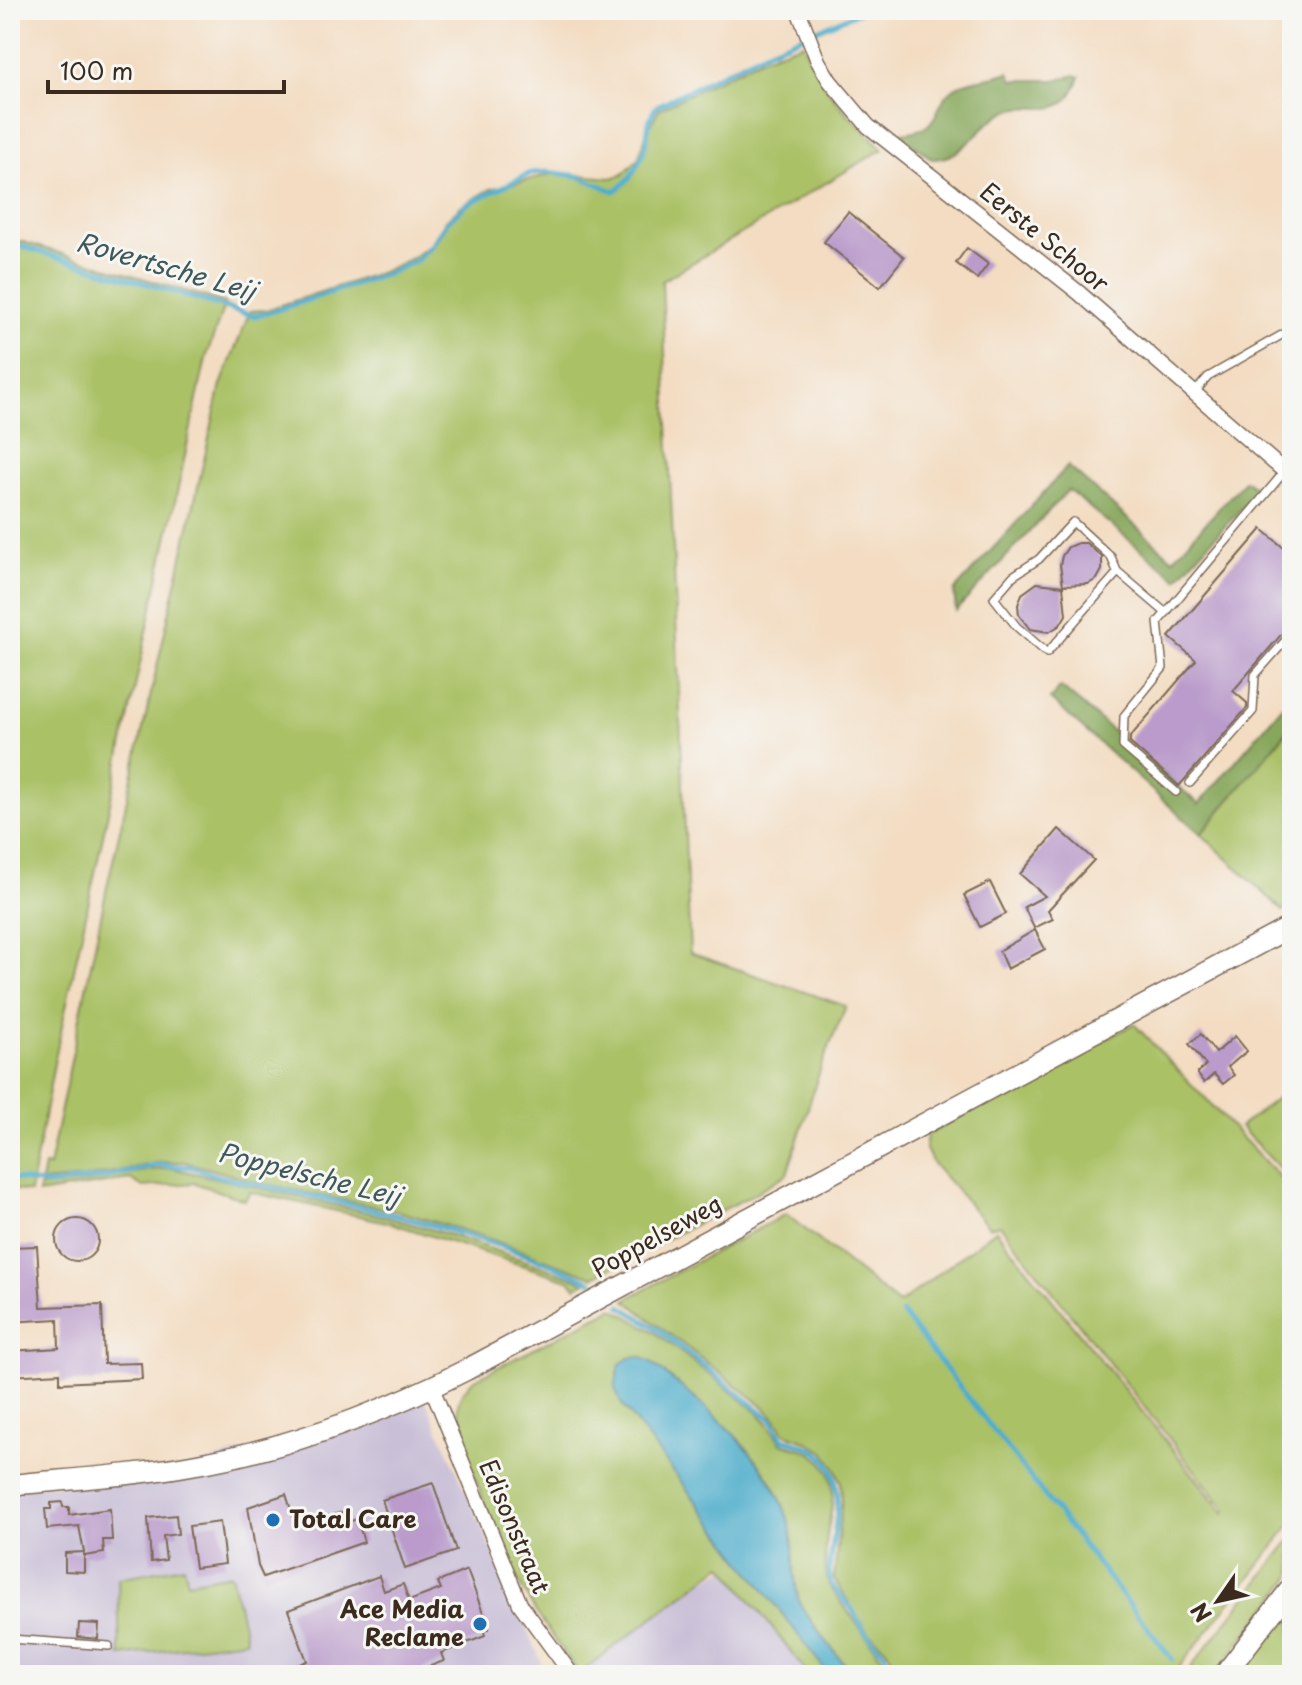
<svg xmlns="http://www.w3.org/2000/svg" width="1302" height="1685" font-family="'Playpen Sans',sans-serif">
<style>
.industrial{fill:#c9bfd7}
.green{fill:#aac166;stroke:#727642;stroke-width:2}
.forest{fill:#87a75b;stroke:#61683c;stroke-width:2}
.water{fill:#4caccb;stroke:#446b74;stroke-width:2}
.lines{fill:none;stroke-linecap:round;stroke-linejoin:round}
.stream{stroke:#4caccb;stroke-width:5}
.building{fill:#ba9bcb}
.lane-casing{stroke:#7b6857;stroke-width:10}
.street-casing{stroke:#7b6857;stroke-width:17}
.secondary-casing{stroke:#7b6857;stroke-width:23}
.lane{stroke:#fff;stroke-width:7}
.street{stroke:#fff;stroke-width:14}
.secondary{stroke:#fff;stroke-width:20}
.poi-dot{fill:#1f6fb2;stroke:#f6f6f2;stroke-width:3}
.labels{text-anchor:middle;stroke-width:6;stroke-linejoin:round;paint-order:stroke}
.street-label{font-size:24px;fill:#3b2a1e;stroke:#f6f6f2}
.poi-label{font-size:24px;font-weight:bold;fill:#3b2a1e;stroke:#f6f6f2;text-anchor:start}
.water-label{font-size:26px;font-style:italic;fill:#41585b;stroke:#f6f6f2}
</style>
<rect width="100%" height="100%" fill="#f6f6f2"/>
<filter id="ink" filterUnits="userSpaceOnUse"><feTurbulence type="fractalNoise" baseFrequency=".0125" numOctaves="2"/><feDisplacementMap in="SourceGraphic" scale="16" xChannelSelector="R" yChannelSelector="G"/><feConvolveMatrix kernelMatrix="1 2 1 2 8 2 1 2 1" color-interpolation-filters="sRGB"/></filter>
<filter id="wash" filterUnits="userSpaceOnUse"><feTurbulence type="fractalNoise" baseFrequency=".006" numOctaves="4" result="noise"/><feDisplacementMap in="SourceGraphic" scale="32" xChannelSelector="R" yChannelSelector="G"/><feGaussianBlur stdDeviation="1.8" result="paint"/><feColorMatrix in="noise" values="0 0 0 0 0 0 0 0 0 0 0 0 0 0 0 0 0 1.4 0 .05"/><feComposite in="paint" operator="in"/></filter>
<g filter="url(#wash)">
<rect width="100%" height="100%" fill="#f3dcc1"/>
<!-- industrial -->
<path class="industrial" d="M424,1397l121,273 183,-103 86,108h-804v-186l151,-13z"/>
<!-- green -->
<g class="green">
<path d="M803,43c19,49 43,70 80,106l-221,132 28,672 156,53 -24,58 -35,110 -41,24 -153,79 -114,-42 -78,-23 -144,-30 -72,-20h-23l-77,16 -44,4 3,-16 5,1 58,-280 114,-502 29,-74 16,-1 116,-38 30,-14 19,-14 14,-23 16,-15 30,-17 65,-16 55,5 11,-3 16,-16 10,-30 11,-20 105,-52z"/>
<path d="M10,238l215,65 -19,55 -151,700 -25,134 -20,-3z"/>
<path d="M1292,725v181l-9,5 -82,-77z"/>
<path d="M1134,1024l158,166v333l-119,152h-270l-17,-26 -19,-18 -33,-52 8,-80 -1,-17 -7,-16 -10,-14 -18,-11 -22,-8 -8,-14 -14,-14 -137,-105 161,-86 113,90 97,-74 228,283 2,-3 -226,-285 -11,2 -56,-63 -8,-17 2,-12z"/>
<path d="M1283,1093l9,12v76l-52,-54z"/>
<path d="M171,1168l211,48 71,20 133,46 -10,5 -5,-6 -180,-58 -141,-31 -5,8 -51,-17 -51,4 -13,-8 -92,15 2,-8c45,2 87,-16 131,-18z"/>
<path d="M613,1308l42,24 101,79 11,11 13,20c11,6 23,4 34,13 29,22 17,51 13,81 -2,15 -2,35 2,49l65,90h-41c-11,-15 -50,-60 -54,-74 -8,-25 -4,-59 -12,-85 -19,-62 -88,-114 -136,-154l-30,41 208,272h-20l-86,-110 -144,108c-17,-24 -35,-47 -49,-71 -20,-34 -79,-168 -71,-202 2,-8 9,-14 14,-20z"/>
<path d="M1292,1538v38l-78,99h-29z"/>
<path d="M184,1566l4,16 43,-8 15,66 -126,16 -2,-78z"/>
<path d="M1292,1601v74h-58z"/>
</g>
<!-- forest -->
<g class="forest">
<path d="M1009,72l4,8h44l18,-5 5,2c-20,52 -44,19 -77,36 -27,13 -37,46 -71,46l-34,-26c51,-2 29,-29 61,-48 16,-8 34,-6 50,-13z"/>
<path d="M1068,466l105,93 72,-79 13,10 -81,89 -109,-89 -112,121 -2,-20z"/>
<path d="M1061,687l138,117 93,-109v30l-91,109 -151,-135z"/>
</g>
<!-- water -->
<path class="water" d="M640,1357l11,5c52,43 113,88 136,154 10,28 4,59 12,85 4,14 43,59 54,74h-24l-208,-272 -6,-15 5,-24 9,-6z"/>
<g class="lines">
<!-- stream -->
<g class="stream">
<path d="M10,243l244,73 17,-4 116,-38 30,-14 15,-15 16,-24 18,-16 65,-32 17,-1 30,4 36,15c16,-9 28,-30 32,-48 3,-15 1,-25 11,-37l110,-55 97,-41"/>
<path d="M10,1178l40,7 57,-8 51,-12 33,2 30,10c124,25 255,52 371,105"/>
<path d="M621,1306l35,22 116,92 10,19c11,3 26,6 35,13 35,26 15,83 12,119l2,13 21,25 13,23 18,20 15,23"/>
<path d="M902,1313l270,346"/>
</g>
</g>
<g id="blocks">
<!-- building -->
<g class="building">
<path d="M848,212l56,45 -24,30 -56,-45z"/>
<path d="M967,248l21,16 -11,15 -21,-16z"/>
<path d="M1262,529l30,26v67l-59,69 14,12v5l-68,78 -49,-43v-6l66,-77 -27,-23z"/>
<path d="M1078,543h8l16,14v13l-5,9 -9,5 -25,1 -3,-20 2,-9 6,-9z"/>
<path d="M1037,583l26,3 3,29 -6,10 -11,7 -19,-3 -11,-14 -1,-10 4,-11z"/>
<path d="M1059,829l35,31 -46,50 5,9 -19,9 -10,-21 21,-11 -25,-22z"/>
<path d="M990,882l16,32 -26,13 -16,-32z"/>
<path d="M1035,930l10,19 -38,20 -8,-18z"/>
<path d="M1201,1034l15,19 19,-17 12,15 -19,16 6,8 -11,9 -9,-10 -10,9 -7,-10 9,-8 -17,-21z"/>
<circle cx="77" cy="1240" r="21"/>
<path d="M37,1246l4,61 61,-2 2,59 37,-1 1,16 -82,4v-10l-50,3v-25l49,-3 -1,-29 -48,3v-75z"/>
<path d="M433,1483l23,68 -51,18 -23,-69z"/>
<path d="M286,1494l7,22 11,-4 4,11 34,-11 3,11 12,-4 7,23 -101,35 -5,-11 -10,-59z"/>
<path d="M62,1502l1,5h6v8l41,-6 2,31h-9l1,13 -20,3v-3v19l-19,-1v-18l19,-1 -5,-26 -32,3 -2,-20h6v-6z"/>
<path d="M176,1515l2,19 -15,2 3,24 -15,2 -3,-44z"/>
<path d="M220,1522l5,42 -30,4 -6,-42z"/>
<path d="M467,1570l22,59 -5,2 1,5 -44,17 3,8 -30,11 1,3h-142l34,-14 -19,-51 91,-34 5,15 19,-7 6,17 32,-12 -3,-7z"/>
<path d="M79,1623l20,1 -1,15 -20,-2z"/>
</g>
</g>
</g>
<g filter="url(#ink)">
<use href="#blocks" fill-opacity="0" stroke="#7b6857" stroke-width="2"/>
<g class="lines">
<defs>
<g id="lane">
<path d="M1195,392l13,-15 84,-48"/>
<path d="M1118,572l-71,81 -30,-26 -23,-29 19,-22 26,-17 34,-37 38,35 6,14 1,1 48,41"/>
<path d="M1190,783l63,-72 2,-36 37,-42"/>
<path d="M1176,792l-53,-46 1,-30 39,-48 -5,-46 127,-151"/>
<path d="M10,1639l99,7"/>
</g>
<g id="street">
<path d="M798,10l20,51 12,20 38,45 210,166 214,186"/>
<path d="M432,1388l88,216 52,71"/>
</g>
<g id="secondary">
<path d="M10,1485c60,-6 122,-9 181,-20 97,-16 188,-51 275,-95l826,-444"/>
<path d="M1224,1675l68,-88"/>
</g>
</defs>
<!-- lane casing -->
<use href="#lane" class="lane-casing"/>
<!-- street casing -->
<use href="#street" class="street-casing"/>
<!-- secondary casing -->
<use href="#secondary" class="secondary-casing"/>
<!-- lane -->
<use href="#lane" class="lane"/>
<!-- street -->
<use href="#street" class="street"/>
<!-- secondary -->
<use href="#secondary" class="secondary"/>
</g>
</g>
<!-- markers -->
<g class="poi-dot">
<circle cx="273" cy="1520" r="8"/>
<circle cx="480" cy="1624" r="8"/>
</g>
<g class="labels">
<!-- street labels -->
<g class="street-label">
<text transform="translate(1044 238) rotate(39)" y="8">Eerste Schoor</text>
<text transform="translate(657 1237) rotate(-29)" y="8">Poppelseweg</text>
<text transform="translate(514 1527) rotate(67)" y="8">Edisonstraat</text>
</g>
<!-- poi labels -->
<g class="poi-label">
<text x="289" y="1528">Total Care</text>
<text x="464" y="1618" text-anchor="end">Ace Media<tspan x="464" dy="28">Reclame</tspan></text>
</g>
<!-- water labels -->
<g class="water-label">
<text transform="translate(166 267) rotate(16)" y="9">Rovertsche Leij</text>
<text transform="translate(309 1175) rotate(14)" y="9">Poppelsche Leij</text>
</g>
</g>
<!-- margin -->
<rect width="1302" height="1685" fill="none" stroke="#f6f6f2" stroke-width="40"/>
<!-- north arrow -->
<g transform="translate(1218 1601) rotate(236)" stroke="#f6f6f2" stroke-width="6" paint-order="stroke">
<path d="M0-6L14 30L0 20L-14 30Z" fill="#3b2a1e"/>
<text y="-12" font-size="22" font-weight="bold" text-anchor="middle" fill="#3b2a1e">N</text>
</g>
<!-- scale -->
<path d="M48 80v12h236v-12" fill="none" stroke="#3b2a1e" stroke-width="4"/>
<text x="60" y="80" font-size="24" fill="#3b2a1e" stroke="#f6f6f2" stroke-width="6" paint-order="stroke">100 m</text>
</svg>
